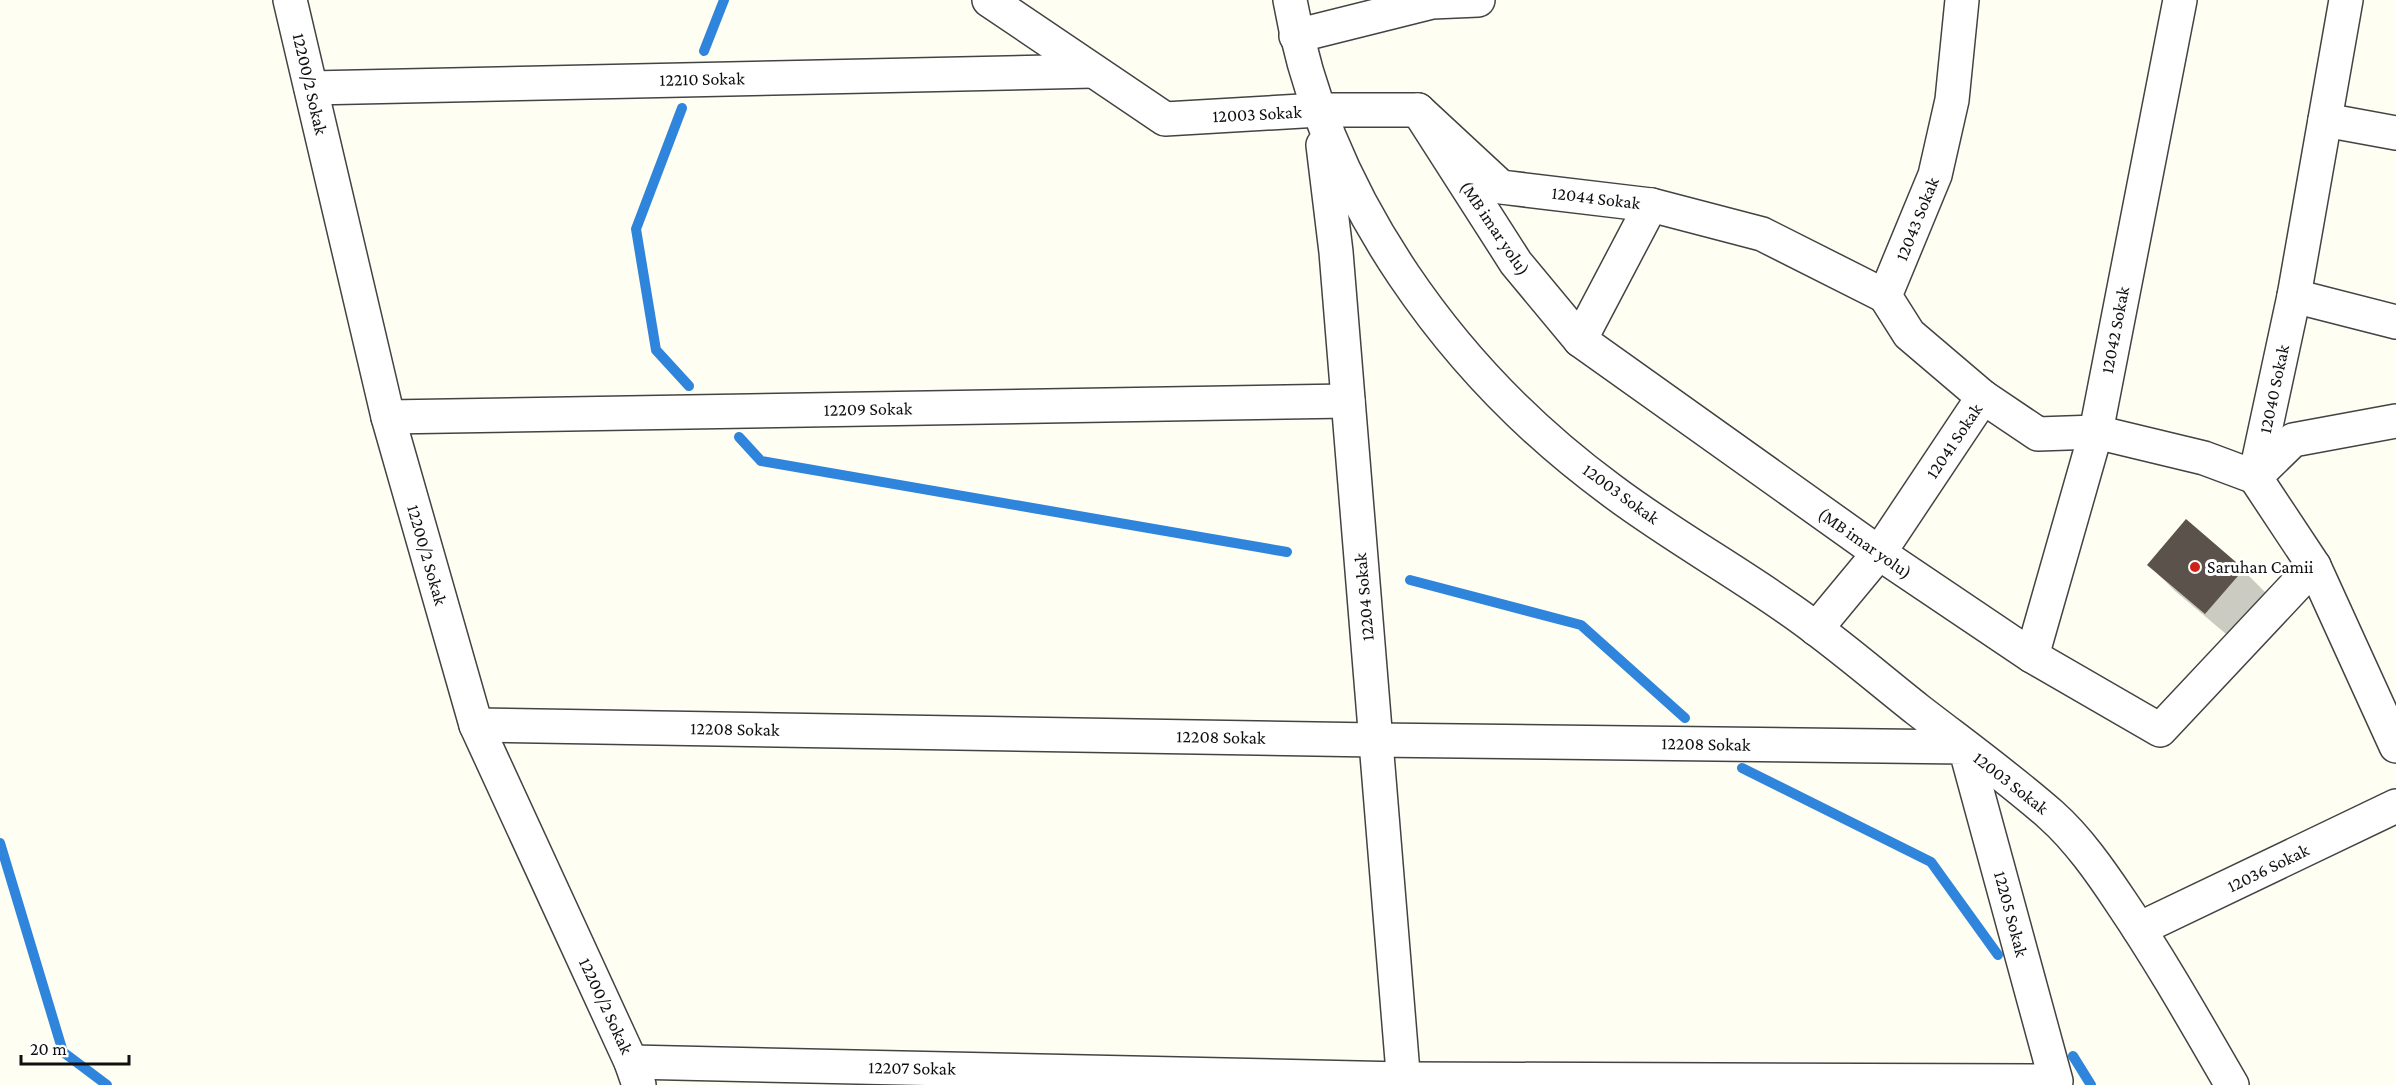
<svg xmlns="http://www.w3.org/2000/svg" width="2396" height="1085" font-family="'Crimson Pro',serif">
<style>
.shadow{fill:#0003}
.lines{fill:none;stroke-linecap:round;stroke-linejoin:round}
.stream{stroke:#2f85dc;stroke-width:10}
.building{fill:#5a524b}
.minor-casing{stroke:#434343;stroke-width:36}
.minor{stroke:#fff;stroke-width:33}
.poi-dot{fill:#d02117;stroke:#fff;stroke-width:2}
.labels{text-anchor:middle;stroke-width:6;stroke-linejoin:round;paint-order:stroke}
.street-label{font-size:18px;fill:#101010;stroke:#fff}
.poi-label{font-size:18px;fill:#101010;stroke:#fff;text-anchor:start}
</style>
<rect width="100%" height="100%" fill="#fffef2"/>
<!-- shadow -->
<path class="shadow" d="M2149,565l94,5 26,26 -37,43 -57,-48z"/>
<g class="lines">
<!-- stream -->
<g class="stream">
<path d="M704,51l20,-51"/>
<path d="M682,108l-46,121 20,121 33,36"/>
<path d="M739,437l22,24 526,91"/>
<path d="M1410,580l171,45 104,93"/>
<path d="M1742,768l189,94 67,93"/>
<path d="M0,843l63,209 44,33"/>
<path d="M2073,1056l18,29"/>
</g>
</g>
<!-- building -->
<path class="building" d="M2186,519l58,50 -39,45 -58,-49z"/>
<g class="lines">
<defs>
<g id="minor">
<path d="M290,0l98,417 88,308 155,337 8,23"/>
<path d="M989,0l176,119 154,-9h99l83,77 150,18 111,29 123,62"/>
<path d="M1290,0c34,197 162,373 321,490 57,43 120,78 178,119 45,31 86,67 129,101 44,34 91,68 133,105 27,24 50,57 70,87 40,59 75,121 111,183"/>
<path d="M1962,0l-10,100 -17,75 -50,121 24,38 74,63"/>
<path d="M2346,0l-52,296 -39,181 59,89 82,180"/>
<path d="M1296,36l136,-34 46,-2"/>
<path d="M311,88l782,-17"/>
<path d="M1418,110l98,153 64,77 299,213 153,103 128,74 154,-164"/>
<path d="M2325,120l71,13"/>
<path d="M1323,145l13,107 68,833"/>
<path d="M2294,296l102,26"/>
<path d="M1580,340l71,-135"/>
<path d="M388,417l960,-16"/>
<path d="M1816,629l63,-76 104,-156 55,37 58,-2 108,26 51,19 38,-37 103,-19"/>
<path d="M2032,656l64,-224 84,-432"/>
<path d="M476,725l899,15 590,7 91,334 -653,-2 -772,-17"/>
<path d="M2139,929l257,-123"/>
</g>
</defs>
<!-- minor casing -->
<use href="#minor" class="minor-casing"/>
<!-- minor -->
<use href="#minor" class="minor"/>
</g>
<!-- markers -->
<circle class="poi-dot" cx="2195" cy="567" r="6"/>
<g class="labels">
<!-- street labels -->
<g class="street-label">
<text transform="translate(702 79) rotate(-1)" y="6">12210 Sokak</text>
<text transform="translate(310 84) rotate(77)" y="6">12200/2 Sokak</text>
<text transform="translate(1257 114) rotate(-3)" y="6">12003 Sokak</text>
<text transform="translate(1596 198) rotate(7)" y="6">12044 Sokak</text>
<text transform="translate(1917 219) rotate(-68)" y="6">12043 Sokak</text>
<text transform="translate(1495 228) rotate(56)" y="6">(MB imar yolu)</text>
<text transform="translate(2115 330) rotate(-79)" y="6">12042 Sokak</text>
<text transform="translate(2274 389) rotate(-78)" y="6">12040 Sokak</text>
<text transform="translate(868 409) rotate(-1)" y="6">12209 Sokak</text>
<text transform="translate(1954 441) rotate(-56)" y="6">12041 Sokak</text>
<text transform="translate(1621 494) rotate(36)" y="6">12003 Sokak</text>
<text transform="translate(1865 543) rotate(35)" y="6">(MB imar yolu)</text>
<text transform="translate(427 555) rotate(74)" y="6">12200/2 Sokak</text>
<text transform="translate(1364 597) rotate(-95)" y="6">12204 Sokak</text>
<text transform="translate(735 729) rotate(1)" y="6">12208 Sokak</text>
<text transform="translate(1221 737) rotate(1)" y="6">12208 Sokak</text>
<text transform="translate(1706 744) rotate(1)" y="6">12208 Sokak</text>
<text transform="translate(2011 783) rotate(38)" y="6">12003 Sokak</text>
<text transform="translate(2268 868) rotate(-26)" y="6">12036 Sokak</text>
<text transform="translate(2011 914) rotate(75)" y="6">12205 Sokak</text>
<text transform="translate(606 1006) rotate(65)" y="6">12200/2 Sokak</text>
<text transform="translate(912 1068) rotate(1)" y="6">12207 Sokak</text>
</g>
<!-- poi labels -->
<g class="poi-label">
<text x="2207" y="573">Saruhan Camii</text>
</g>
</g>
<!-- scale -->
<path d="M21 1055v9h108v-9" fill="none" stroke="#101010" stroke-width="3"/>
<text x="30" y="1055" font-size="18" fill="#101010" stroke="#ffffff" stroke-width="4.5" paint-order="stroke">20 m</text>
</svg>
